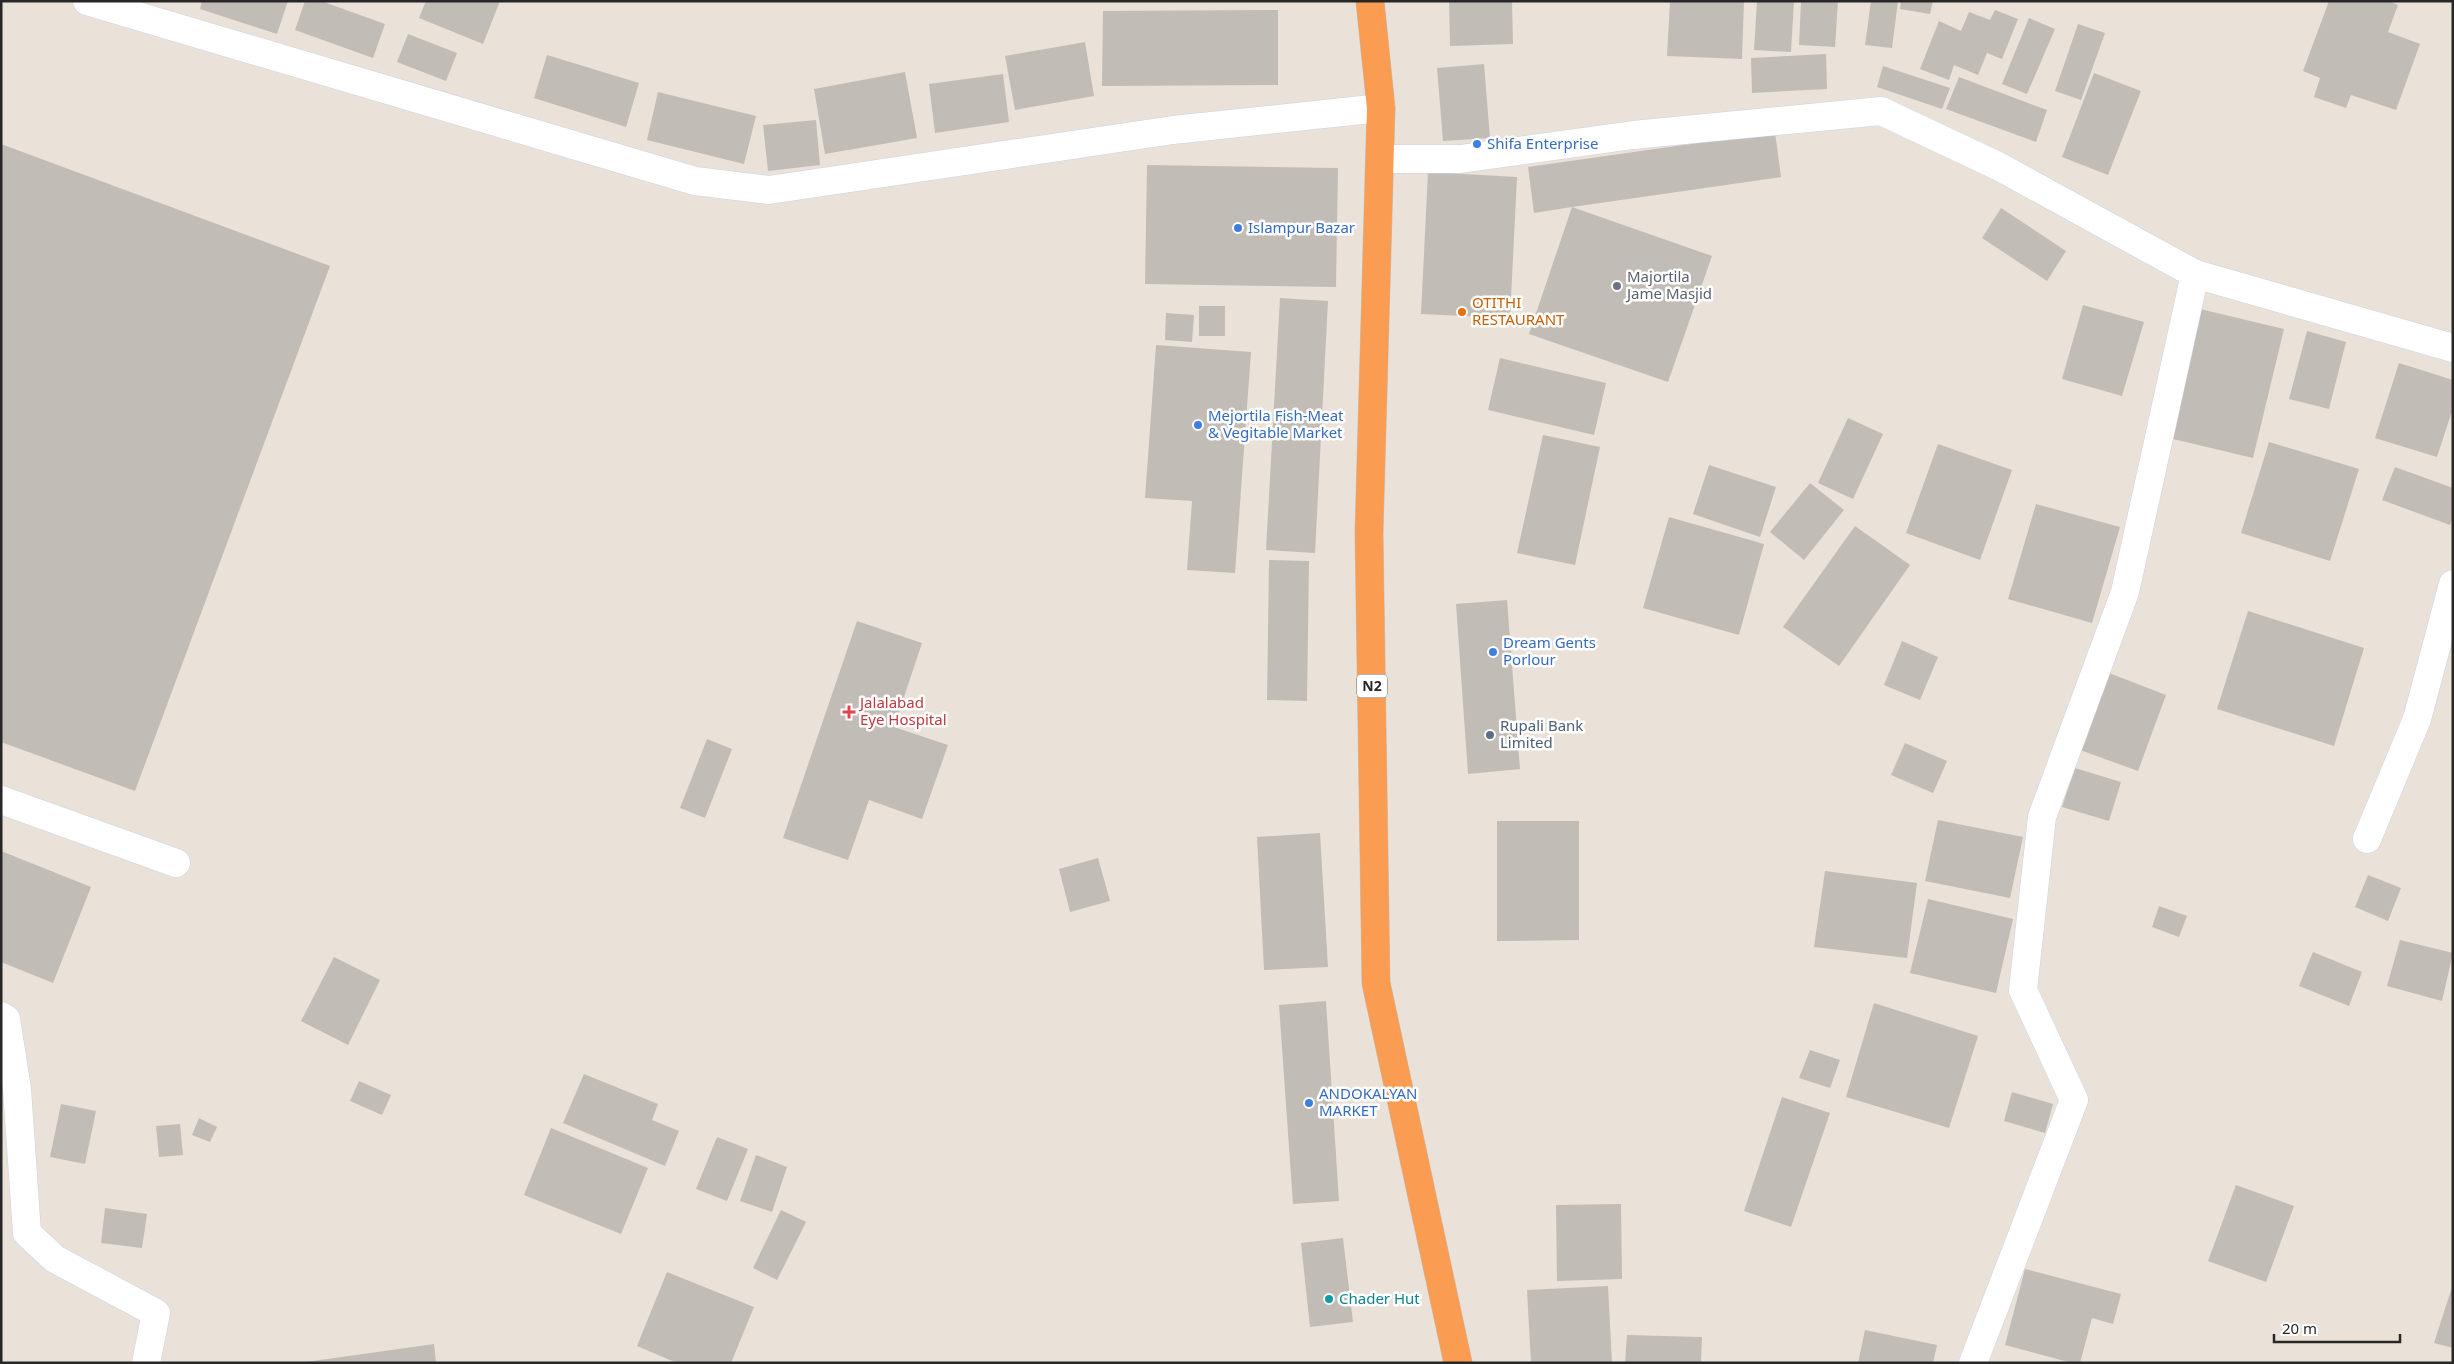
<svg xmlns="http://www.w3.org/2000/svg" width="2454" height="1364" font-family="'Noto Sans',sans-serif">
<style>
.building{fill:#c2bcb6}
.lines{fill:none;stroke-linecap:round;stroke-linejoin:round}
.street-casing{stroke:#ced1e0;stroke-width:29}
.highway-casing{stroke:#c3c3c3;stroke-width:29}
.street{stroke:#fff;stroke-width:28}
.highway{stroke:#fa9d53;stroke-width:28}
.shop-dot{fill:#3f7fe0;stroke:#fff;stroke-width:2}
.worship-dot{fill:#6b7280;stroke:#fff;stroke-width:2}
.food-dot{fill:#e8710a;stroke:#fff;stroke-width:2}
.health-dot{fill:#e0444e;stroke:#fff;stroke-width:2}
.service-dot{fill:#5c6f8a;stroke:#fff;stroke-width:2}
.culture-dot{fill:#0f9aa8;stroke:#fff;stroke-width:2}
.labels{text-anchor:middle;stroke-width:5;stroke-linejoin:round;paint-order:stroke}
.shield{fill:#fff;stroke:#686868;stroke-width:1}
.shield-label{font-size:14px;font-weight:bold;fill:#272727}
.shop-label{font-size:15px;fill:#366cbe;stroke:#fff;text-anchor:start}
.worship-label{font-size:15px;fill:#5b616d;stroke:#fff;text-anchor:start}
.food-label{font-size:15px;fill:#c56008;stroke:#fff;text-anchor:start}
.health-label{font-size:15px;fill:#be3a42;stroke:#fff;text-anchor:start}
.service-label{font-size:15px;fill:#4e5e75;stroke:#fff;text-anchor:start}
.culture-label{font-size:15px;fill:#0d838f;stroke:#fff;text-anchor:start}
</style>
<rect width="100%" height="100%" fill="#eae2d9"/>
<!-- building -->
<g class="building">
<path d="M202,1h86l-11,33 -77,-25z"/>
<path d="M305,1h16l64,23 -12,34 -78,-28z"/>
<path d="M426,1h74l-17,43 -64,-26z"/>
<path d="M1449,1h63l1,43 -63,2z"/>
<path d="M1670,1h74l-2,58 -75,-3z"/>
<path d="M1757,1h37l-3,51 -37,-2z"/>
<path d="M1801,1h37l-3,46 -36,-2z"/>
<path d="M1871,1h27l-6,47 -27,-3z"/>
<path d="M1901,1h32l-3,13 -30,-5z"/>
<path d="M2329,1h60l9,4 -10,27 32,12 -24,66 -45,-15 -5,13 -32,-11 6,-19 -17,-7z"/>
<path d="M1278,10v75l-176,1 1,-75z"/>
<path d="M1995,10l23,9 -16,40 -15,-6 -9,22 -24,-10 -5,15 -29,-11 19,-48 22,10 8,-19 21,8z"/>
<path d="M2029,18l26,11 -28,65 -25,-10z"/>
<path d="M2078,24l27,9 -24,67 -26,-9z"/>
<path d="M408,34l49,19 -11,28 -49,-19z"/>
<path d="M1085,42l9,54 -79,14 -10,-54z"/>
<path d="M1826,54l1,35 -75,4 -1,-35z"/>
<path d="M547,55l92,28 -13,44 -92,-29z"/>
<path d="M1484,64l6,74 -47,3 -6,-73z"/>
<path d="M1883,66l67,22 -8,21 -65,-22z"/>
<path d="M905,72l12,66 -92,16 -11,-65z"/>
<path d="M2094,73l47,18 -33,84 -46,-18z"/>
<path d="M1003,74l6,48 -74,11 -6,-49z"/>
<path d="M1959,77l88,33 -11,32 -90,-33z"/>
<path d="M658,92l98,24 -12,48 -97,-24z"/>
<path d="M816,120l4,45 -52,6 -5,-46z"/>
<path d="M1775,132l6,45 -209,30 140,49 -44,126 -139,-48 43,-127 -38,6 -6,-46z"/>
<path d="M1,144l329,122 -195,525 -134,-49z"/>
<path d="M1147,165l191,3 -2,119 -191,-3z"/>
<path d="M1428,172l89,5 -7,141 -89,-4z"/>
<path d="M2001,208l65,43 -19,30 -65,-43z"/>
<path d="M1280,298l48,3 -13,252 -49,-3z"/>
<path d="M2083,305l61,17 -22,74 -60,-17z"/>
<rect x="1199" y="306" width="26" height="30"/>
<path d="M2200,309l84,20 -31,129 -84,-20z"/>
<path d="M1166,313l28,2 -2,27 -27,-2z"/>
<path d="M2307,331l39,11 -17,67 -40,-10z"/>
<path d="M1156,345l95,7 -16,221 -48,-3 5,-69 -47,-3z"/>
<path d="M1500,358l106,25 -12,52 -106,-25z"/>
<path d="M2399,363l54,17v28l-16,49 -62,-19z"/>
<path d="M1848,418l35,16 -30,65 -35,-16z"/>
<path d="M1543,435l57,12 -25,118 -58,-12z"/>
<path d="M2269,442l90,27 -29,92 -89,-28z"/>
<path d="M1938,444l74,26 -32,90 -74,-27z"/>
<path d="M1709,465l67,22 -16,50 -67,-23z"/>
<path d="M2395,467l58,21v29l-3,8 -68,-25z"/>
<path d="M1810,483l34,27 -40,50 -34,-28z"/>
<path d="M2036,504l84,23 -28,96 -84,-24z"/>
<path d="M1669,517l95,27 -25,91 -96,-27z"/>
<path d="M1855,526l55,39 -71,101 -56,-39z"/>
<path d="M1269,560l40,1 -2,140 -40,-1z"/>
<path d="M1507,600l13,169 -52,5 -12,-170z"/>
<path d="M2248,611l116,37 -30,98 -117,-37z"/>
<path d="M857,621l65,22 -28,84 54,18 -26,74 -53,-19 -21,60 -65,-22z"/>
<path d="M1902,641l36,16 -18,43 -36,-15z"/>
<path d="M2109,673l57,22 -28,76 -58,-21z"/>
<path d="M707,739l25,10 -27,69 -25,-10z"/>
<path d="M1905,743l42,18 -14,32 -42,-18z"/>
<path d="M2075,768l46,14 -12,39 -47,-14z"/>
<path d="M1938,820l85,17 -13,61 -85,-17z"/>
<path d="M1497,821h82v119l-82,1z"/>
<path d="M1320,833l8,134 -64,3 -7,-133z"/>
<path d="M1,851l90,36 -38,96 -52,-21z"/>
<path d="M1098,858l12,43 -40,11 -11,-43z"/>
<path d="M1825,871l92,12 -10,75 -93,-11z"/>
<path d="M2368,875l33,13 -13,33 -33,-14z"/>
<path d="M1928,899l85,20 -17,74 -86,-20z"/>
<path d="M2159,906l28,10 -8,21 -27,-10z"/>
<path d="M2400,940l53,13 -11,48 -55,-15z"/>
<path d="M2313,952l49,20 -13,34 -50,-20z"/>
<path d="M334,957l46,23 -32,65 -47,-24z"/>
<path d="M1326,1001l13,200 -46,3 -14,-199z"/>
<path d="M1874,1003l104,33 -29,92 -103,-31z"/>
<path d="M1810,1050l30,10 -10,28 -31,-10z"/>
<path d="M584,1074l74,30 -6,16 27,11 -14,35 -102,-43z"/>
<path d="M359,1081l32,14 -9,20 -32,-14z"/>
<path d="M2012,1092l41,12 -8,29 -41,-12z"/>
<path d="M1782,1097l48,16 -39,114 -47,-16z"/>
<path d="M61,1104l35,7 -11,53 -35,-7z"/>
<path d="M199,1118l18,9 -7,15 -18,-7z"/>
<path d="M180,1124l3,31 -24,2 -3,-31z"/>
<path d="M551,1128l97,40 -27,66 -97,-39z"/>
<path d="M717,1137l31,12 -21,52 -31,-12z"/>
<path d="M756,1155l31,12 -15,45 -32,-11z"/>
<path d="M2236,1185l58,21 -28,76 -58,-21z"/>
<path d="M1621,1204l1,75 -65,2 -1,-76z"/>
<path d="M105,1208l42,6 -5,34 -41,-5z"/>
<path d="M781,1210l25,12 -29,58 -24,-12z"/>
<path d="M1343,1238l10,84 -43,5 -9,-84z"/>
<path d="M2025,1269l96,25 -8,30 -21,-6 -12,45h-8l-67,-18z"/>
<path d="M667,1272l87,35 -23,56h-54l-40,-17z"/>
<path d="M2453,1284v64l-19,-5z"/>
<path d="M1608,1286l4,77h-81l-4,-73z"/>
<path d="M1865,1330l72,15 -4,18h-75z"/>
<path d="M1627,1335l75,2 -1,26h-76z"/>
<path d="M434,1344l2,19h-130v-1z"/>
</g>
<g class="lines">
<defs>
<g id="street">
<path d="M87,1l608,180 74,9 404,-60 208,-22"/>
<path d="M1380,159h80l173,-24 248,-24 117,55 197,108 258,74"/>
<path d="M1,800l175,63"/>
<path d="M2367,839l50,-120 36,-135"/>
<path d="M1,1016l5,3 11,70 10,144 28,26 101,54 -10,50"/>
<path d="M1973,1363l101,-263 -51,-110 19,-173 83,-225 70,-318"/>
</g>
<path id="highway" d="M1370,1l11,107 -12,425 7,450 82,380"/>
</defs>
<!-- street casing -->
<use href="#street" class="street-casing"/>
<!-- highway casing -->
<use href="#highway" class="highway-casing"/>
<!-- street -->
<use href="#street" class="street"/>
<!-- highway -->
<use href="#highway" class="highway"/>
</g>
<!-- markers -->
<g class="shop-dot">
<circle cx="1477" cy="144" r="5"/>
<circle cx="1238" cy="228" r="5"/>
<circle cx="1198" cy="425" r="5"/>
<circle cx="1493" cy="652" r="5"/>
<circle cx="1309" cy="1103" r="5"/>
</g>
<circle class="worship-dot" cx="1617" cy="286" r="5"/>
<circle class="food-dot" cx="1462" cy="312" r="5"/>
<path class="health-dot" d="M846.5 704.5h5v5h5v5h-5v5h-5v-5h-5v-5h5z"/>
<circle class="service-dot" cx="1490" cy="735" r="5"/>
<circle class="culture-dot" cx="1329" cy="1299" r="5"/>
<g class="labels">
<!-- shield labels -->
<rect class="shield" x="1357" y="674.5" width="30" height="23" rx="4"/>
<g class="shield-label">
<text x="1372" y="691">N2</text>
</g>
<!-- shop labels -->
<g class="shop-label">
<text x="1487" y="149">Shifa Enterprise</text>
<text x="1248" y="233">Islampur Bazar</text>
<text x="1208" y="421">Mejortila Fish-Meat<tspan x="1208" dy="17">&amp; Vegitable Market</tspan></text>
<text x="1503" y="648">Dream Gents<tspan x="1503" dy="17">Porlour</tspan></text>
<text x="1319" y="1099">ANDOKALYAN<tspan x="1319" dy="17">MARKET</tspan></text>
</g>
<!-- worship labels -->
<g class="worship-label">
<text x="1627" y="282">Majortila<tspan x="1627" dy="17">Jame Masjid</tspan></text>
</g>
<!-- food labels -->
<g class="food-label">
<text x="1472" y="308">OTITHI<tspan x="1472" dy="17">RESTAURANT</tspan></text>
</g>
<!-- health labels -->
<g class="health-label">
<text x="860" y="708">Jalalabad<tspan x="860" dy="17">Eye Hospital</tspan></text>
</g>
<!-- service labels -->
<g class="service-label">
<text x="1500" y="731">Rupali Bank<tspan x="1500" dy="17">Limited</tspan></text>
</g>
<!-- culture labels -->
<g class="culture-label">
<text x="1339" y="1304">Chader Hut</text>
</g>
</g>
<!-- border -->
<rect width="2454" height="1364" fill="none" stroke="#272727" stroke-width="5"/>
<!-- scale -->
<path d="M2274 1334v8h126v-8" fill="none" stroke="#272727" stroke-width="2.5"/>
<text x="2282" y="1334" font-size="15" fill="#272727" stroke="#ffffff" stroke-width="4" paint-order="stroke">20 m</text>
</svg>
